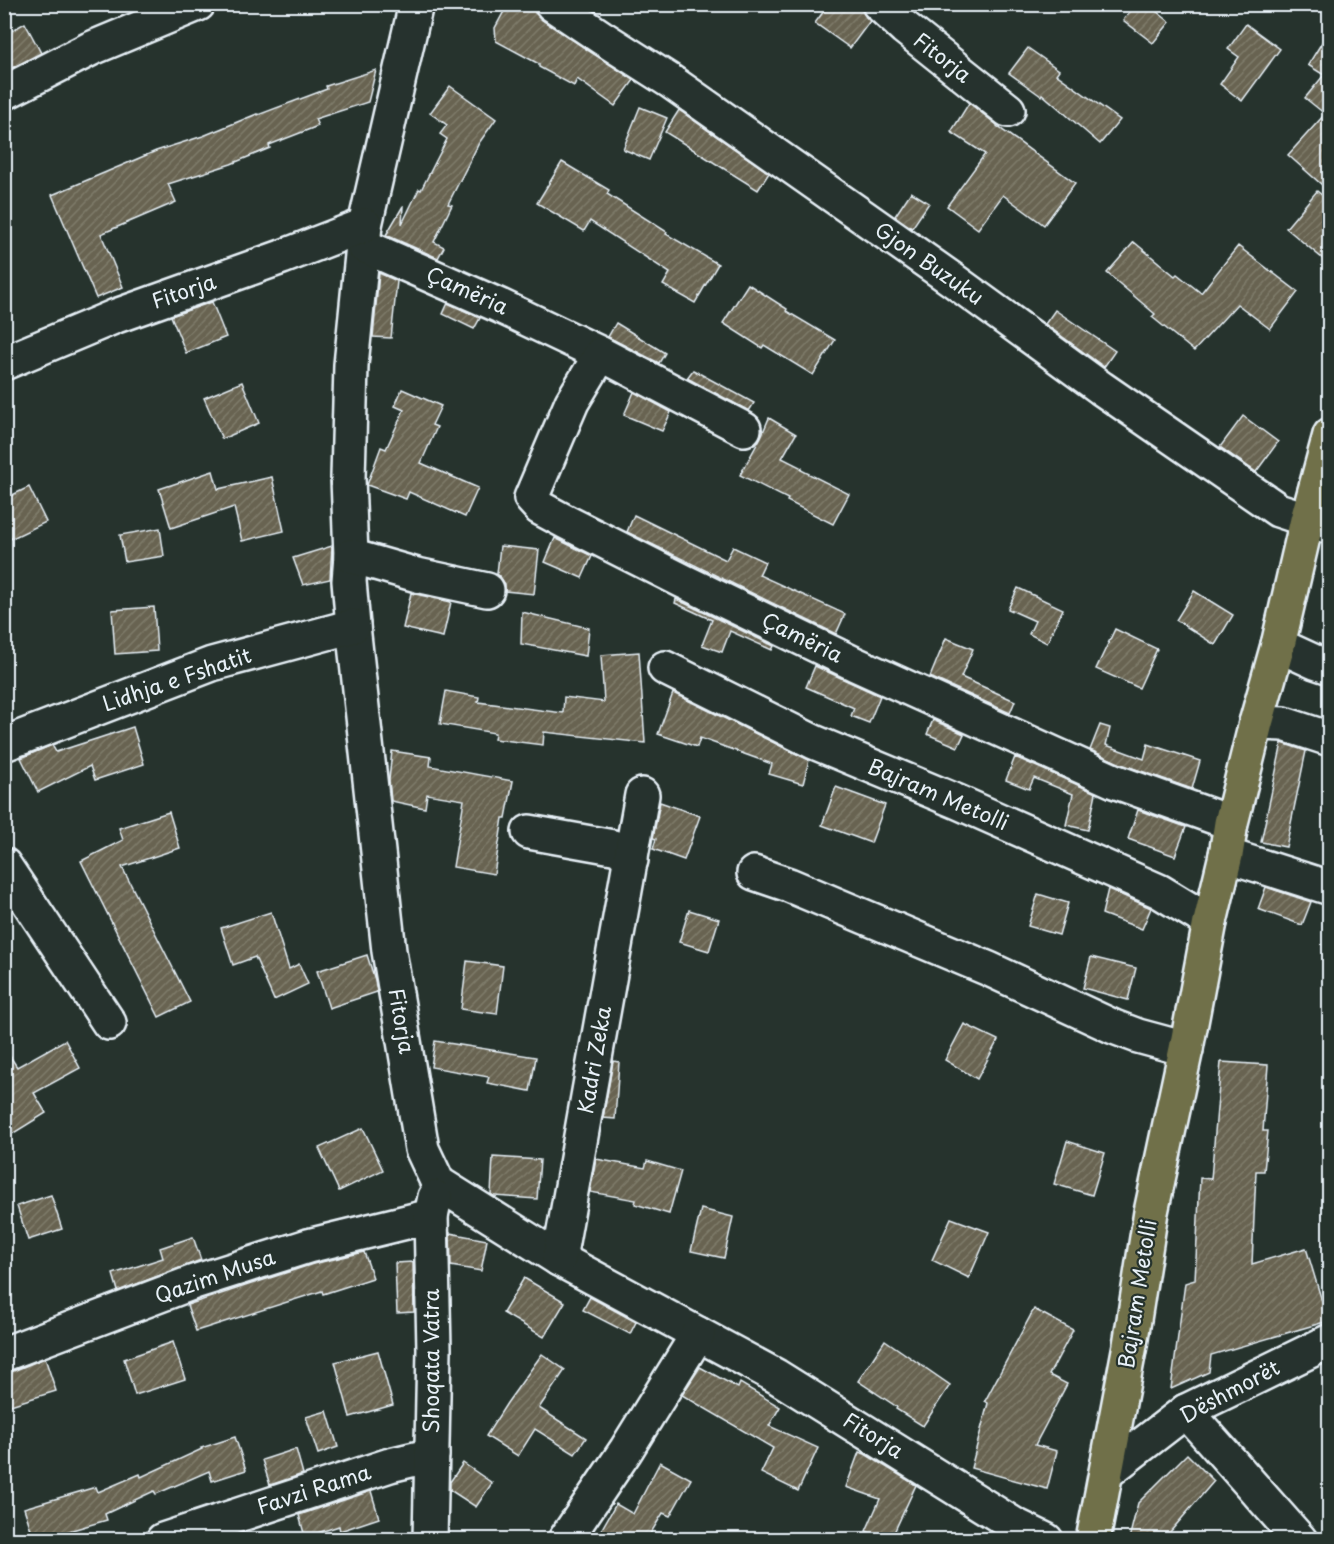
<svg xmlns="http://www.w3.org/2000/svg" width="1334" height="1544" font-family="'Playpen Sans',sans-serif">
<style>
.building{fill:url(#building-hatch);stroke:#e8f1f8;stroke-width:1.5}
.lines{fill:none;stroke-linecap:round;stroke-linejoin:round}
.minor-casing{stroke:#e8f1f8;stroke-width:38}
.major-casing{stroke:#e8f1f8;stroke-width:38}
.minor{stroke:#26332d;stroke-width:33}
.major{stroke:#6f704a;stroke-width:33}
.labels{text-anchor:middle;stroke-width:4.5;stroke-linejoin:round;paint-order:stroke}
.street-label{font-size:21px;fill:#e8f1f8;stroke:#26332d}
</style>
<defs>
<pattern id="building-hatch" width="6" height="6" patternUnits="userSpaceOnUse" patternTransform="scale(1.5)"><rect width="6" height="6" fill="#686451"/><path d="M-1 1l2-2M0 6l6-6M5 7l2-2" fill="none" stroke="#7e7b6b"/></pattern>
</defs>
<rect width="100%" height="100%" fill="#26332d"/>
<filter id="ink" filterUnits="userSpaceOnUse"><feTurbulence type="fractalNoise" baseFrequency=".0167" numOctaves="2"/><feDisplacementMap in="SourceGraphic" scale="12" xChannelSelector="R" yChannelSelector="G"/><feConvolveMatrix kernelMatrix="1 2 1 2 8 2 1 2 1" color-interpolation-filters="sRGB"/></filter>
<g filter="url(#ink)">
<!-- building -->
<g class="building">
<path d="M508,4h26l1,9 7,7 92,60 -19,26 -38,-27 -3,7 -35,-19v-3l-43,-23 -1,-13z"/>
<path d="M829,4h27l5,4 5,9 4,4 -20,27 -35,-25z"/>
<path d="M1136,4h11l23,18 -17,21 -30,-23z"/>
<path d="M25,23l16,30 -37,19v-37z"/>
<path d="M1246,24l34,25 -38,52 -22,-17 19,-27 -11,-8z"/>
<path d="M1329,31v160l-41,-36 37,-41 -20,-16 19,-23 -16,-10z"/>
<path d="M1028,48l31,22 -3,4 64,46 -20,24 -58,-50 -1,2 -32,-23z"/>
<path d="M376,70l-8,32 -53,17 3,7 -49,19 1,3 -39,16 -63,20 8,18 -75,32 22,53 -27,11 -44,-103 104,-44 47,-15 54,-22 1,1 69,-26 -1,-3z"/>
<path d="M450,86l46,33 -17,24 -31,61 4,1 -18,37 10,5 -6,11 -52,-23 17,-29 -1,18 17,-35 2,1 26,-51 -7,-5 7,-9 -17,-12z"/>
<path d="M969,103l28,22v1l78,57 -31,42 -41,-30 -25,34 -31,-23 38,-52 -34,-22z"/>
<path d="M640,107l27,11 -18,42 -26,-11z"/>
<path d="M679,110l90,63 -11,17 -93,-58z"/>
<path d="M562,162l47,28 -2,4 60,38 -1,2 52,30 -23,39 -32,-18 7,-12 -80,-52 -6,10 -47,-28z"/>
<path d="M1317,191l12,10v63l-43,-36z"/>
<path d="M911,192l18,11 -17,25 -17,-12z"/>
<path d="M1134,242l41,34 2,-2 24,19 37,-47 60,46 -28,37 -33,-25 -43,47 -42,-34 3,-3 -48,-41z"/>
<path d="M379,273l18,8 -6,57 -18,-1z"/>
<path d="M748,284l39,25 -1,2 49,29 -22,35 -49,-30 -2,3 -39,-25z"/>
<path d="M212,302l14,35 -40,16 -15,-37z"/>
<path d="M448,303l32,15 -6,11 -31,-15z"/>
<path d="M1055,310l60,41 -11,16 -59,-43z"/>
<path d="M616,323l49,30 -6,10 -51,-26z"/>
<path d="M693,370l61,33 -5,8 -62,-33z"/>
<path d="M242,382l17,41 -37,16 -18,-41z"/>
<path d="M402,389l39,17 -9,19 5,2 -16,36 57,25 -13,29 -56,-25 -3,7 -39,-14 14,-38 5,2 18,-39 -9,-4z"/>
<path d="M634,392l37,20 -9,19 -38,-16z"/>
<path d="M1243,416l35,26 -22,30 -36,-25z"/>
<path d="M769,418l27,16 -14,24 20,10 -1,2 48,24 -16,30 -46,-23 1,-2 -48,-24 21,-38z"/>
<path d="M213,471l5,18 54,-12 12,54 -42,10 -8,-34 -63,21 -12,-39z"/>
<path d="M29,487l17,35 -42,20v-43z"/>
<path d="M634,515l92,45 7,-13 32,15 -6,13 86,39 -9,20 -209,-102z"/>
<path d="M160,528l4,28 -39,6 -5,-27z"/>
<path d="M555,538l37,18 -10,22 -37,-16z"/>
<path d="M332,546l-2,33 -27,6 -10,-27z"/>
<path d="M500,546l39,4 -5,44 -29,-3v-7l-5,-7 -3,-3z"/>
<path d="M1018,588l45,21 -16,34 -18,-9 6,-13 -27,-12z"/>
<path d="M1194,591l39,24 -18,30 -39,-25z"/>
<path d="M411,593l40,9 -8,35 -40,-9z"/>
<path d="M676,599l98,47 -2,4 -42,-19 -8,21 -20,-7 10,-25 -37,-17z"/>
<path d="M154,607l3,44 -42,3 -3,-44z"/>
<path d="M522,612l67,16 -3,28 -65,-12z"/>
<path d="M1115,629l42,20 -18,39 -43,-19z"/>
<path d="M946,638l27,11 -12,28 54,24 -5,12 -80,-36z"/>
<path d="M639,652l6,91 -101,-11 -1,13 -49,-6 1,-6 -55,-9 6,-33 33,6 -1,5 85,11 1,-16 40,5 -3,-47z"/>
<path d="M815,666l65,30 -11,27 -18,-7 3,-8 -48,-21z"/>
<path d="M673,693l136,67 -6,24 -34,-10 3,-10 -72,-26 -3,9 -39,-13z"/>
<path d="M933,720l31,14 -6,13 -31,-13z"/>
<path d="M1100,725l10,3 -4,17 38,14 4,-15 52,17 -8,28 -71,-25 -31,-14z"/>
<path d="M133,727l11,37 -49,16 -5,-14 -52,26 -17,-34 31,-13 4,7z"/>
<path d="M1282,743l24,8 -20,96 -25,-5z"/>
<path d="M392,751l39,6 -1,9 83,15 -7,37h-3l-9,56 -41,-7 11,-67 -37,-6 -2,14 -34,-7 -2,-21z"/>
<path d="M1015,757l81,36 -8,37 -22,-5 7,-31 -39,-16 -5,11 -23,-9z"/>
<path d="M836,787l49,18 -14,38 -49,-18z"/>
<path d="M660,802l40,14 -16,44 -31,-11 3,-10 -3,-1z"/>
<path d="M1138,810l48,17 -11,29 -47,-17z"/>
<path d="M169,812l11,36 -58,19 68,135 -31,15 -78,-156 42,-21 -4,-12z"/>
<path d="M1266,887l45,15 -9,23 -44,-16z"/>
<path d="M1108,889l43,19 -9,21 -40,-15z"/>
<path d="M1038,894l30,9 -9,32 -31,-9z"/>
<path d="M689,910l30,9 -10,32 -30,-9z"/>
<path d="M271,912l18,57 10,-5 9,20 -34,16 -19,-43 -22,8 -12,-37z"/>
<path d="M367,955l8,25 2,12 -48,16 -12,-37z"/>
<path d="M1091,957l45,11 -8,32 -45,-12z"/>
<path d="M467,961l36,5 -6,48 -36,-5z"/>
<path d="M964,1024l34,16 -21,39 -32,-19z"/>
<path d="M65,1040l15,28 -46,25 12,20 -42,26v-92l13,20z"/>
<path d="M435,1041l101,16 -6,34 -43,-8 2,-6 -58,-10z"/>
<path d="M613,1061l6,1 -4,57 -12,-1z"/>
<path d="M1221,1062l47,3 -5,66h5l-4,40h-8l-4,93 54,-16 22,73 -117,34 -2,17 -38,17 14,-106 10,-3 5,-102 11,1z"/>
<path d="M363,1128l20,42 -44,21 -20,-43z"/>
<path d="M1067,1141l38,12 -13,42 -38,-11z"/>
<path d="M493,1157l47,3 -3,39 -43,-3 -3,-2z"/>
<path d="M596,1159l49,9 2,-7 34,10 -12,43 -34,-10 1,-4 -46,-8z"/>
<path d="M51,1195l11,34 -34,11 -11,-34z"/>
<path d="M701,1209l32,8 -9,41 -33,-7z"/>
<path d="M951,1218l38,14 -20,46 -37,-18z"/>
<path d="M450,1233l37,7 -6,31 -30,-5z"/>
<path d="M193,1237l8,23 -83,31 -5,-17 50,-16 -3,-10z"/>
<path d="M364,1252l9,26 -50,16 -1,-3 -126,40 -9,-26 126,-41z"/>
<path d="M413,1262l1,50 -17,1 -2,-50z"/>
<path d="M524,1278l41,24 -21,35 -41,-24z"/>
<path d="M590,1297l46,25 -6,12 -47,-24z"/>
<path d="M1034,1309l39,21 -24,45 18,9 -32,61 22,6 -10,38 -76,-21 17,-65 -3,-2z"/>
<path d="M885,1340l65,45 -27,41 -27,-17 1,-2 -39,-26z"/>
<path d="M173,1342l12,37 -50,16 -11,-36z"/>
<path d="M378,1351l15,54 -43,12 -15,-55z"/>
<path d="M542,1354l23,16 -26,38 47,30 -11,16 -40,-25 -17,27 -32,-20 21,-33z"/>
<path d="M45,1358l11,33 -52,16v-35h7z"/>
<path d="M700,1367l38,21 2,-5 40,24 -11,19 49,22 -20,43 -37,-18 12,-25 -91,-53z"/>
<path d="M327,1411l11,36 -20,7 -12,-37z"/>
<path d="M235,1437l11,33 -34,11 -3,-10 -53,23 -2,-3 -49,23 2,6 -66,19h-7l-10,-31 72,-21 2,5 42,-18 1,3 61,-28 -1,-1z"/>
<path d="M296,1449l7,25 -33,11 -8,-25z"/>
<path d="M859,1452l6,2 51,31 -25,54h-5l-20,-8 14,-32 -34,-12z"/>
<path d="M1187,1454l27,27 -50,58h-35l9,-36z"/>
<path d="M660,1462l31,17 -21,37 -7,-3 -16,26h-51l20,-35 17,10z"/>
<path d="M463,1463l29,20 -16,24 -26,-17v-8z"/>
<path d="M371,1491l8,27 -39,13 -1,-5 -34,11 -6,-22z"/>
</g>
<g class="lines">
<defs>
<g id="minor">
<path d="M416,4l-51,221 -14,140 -3,113 3,78 -2,25 4,45 36,325 33,198 16,34 121,76 217,117 237,148 33,16"/>
<path d="M552,4l49,33 69,44 283,199 148,108 177,122 52,17"/>
<path d="M879,4l26,24 103,82"/>
<path d="M4,93l86,-44 108,-45"/>
<path d="M364,246l136,60 101,48"/>
<path d="M4,363l112,-47 166,-59 83,-32"/>
<path d="M744,429l-143,-75 -29,48 -41,96 9,10 26,14 117,59 172,83 259,117 117,42"/>
<path d="M351,556l66,19 70,15"/>
<path d="M1278,645l37,17 15,5"/>
<path d="M665,668l149,74 144,60 201,89 51,31"/>
<path d="M1256,723l28,1 46,15"/>
<path d="M4,744l208,-80 141,-38"/>
<path d="M529,832l84,15 7,2 11,11"/>
<path d="M1226,855l104,33"/>
<path d="M4,865l105,158"/>
<path d="M754,873l35,12 200,84 125,58 24,9 48,13"/>
<path d="M559,1259l83,-464"/>
<path d="M4,1354l190,-72 114,-36 123,-30"/>
<path d="M1186,1411l114,129"/>
<path d="M1107,1472l79,-61 144,-70"/>
<path d="M163,1540l227,-75 42,-10"/>
<path d="M430,1540l4,-191 -3,-133 4,-19"/>
<path d="M565,1540l61,-90 72,-116"/>
</g>
<path id="major" d="M1093,1540l37,-195 21,-133 35,-163 24,-127 16,-67 5,-32 25,-100 22,-78 29,-125 23,-85"/>
</defs>
<!-- minor casing -->
<use href="#minor" class="minor-casing"/>
<!-- major casing -->
<use href="#major" class="major-casing"/>
<!-- minor -->
<use href="#minor" class="minor"/>
<!-- major -->
<use href="#major" class="major"/>
</g>
</g>
<g class="labels">
<!-- street labels -->
<g class="street-label">
<text transform="translate(942 58) rotate(38)" y="7">Fitorja</text>
<text transform="translate(929 264) rotate(35)" y="7">Gjon Buzuku</text>
<text transform="translate(467 291) rotate(24)" y="7">Çamëria</text>
<text transform="translate(184 292) rotate(-19)" y="7">Fitorja</text>
<text transform="translate(802 638) rotate(26)" y="7">Çamëria</text>
<text transform="translate(177 680) rotate(-19)" y="7">Lidhja e Fshatit</text>
<text transform="translate(938 795) rotate(23)" y="7">Bajram Metolli</text>
<text transform="translate(401 1021) rotate(80)" y="7">Fitorja</text>
<text transform="translate(595 1060) rotate(-80)" y="7">Kadri Zeka</text>
<text transform="translate(215 1277) rotate(-19)" y="7">Qazim Musa</text>
<text transform="translate(1138 1294) rotate(-81)" y="7">Bajram Metolli</text>
<text transform="translate(432 1361) rotate(-90)" y="7">Shoqata Vatra</text>
<text transform="translate(1230 1392) rotate(-28)" y="7">Dëshmorët</text>
<text transform="translate(873 1436) rotate(32)" y="7">Fitorja</text>
<text transform="translate(314 1490) rotate(-18)" y="7">Favzi Rama</text>
</g>
</g>
<!-- margin -->
<rect width="1334" height="1544" fill="none" stroke="#26332d" stroke-width="24"/>
<rect x="12" y="12" width="1310" height="1520" fill="none" stroke="#e8f1f8" stroke-width="2" filter="url(#ink)"/>
</svg>
